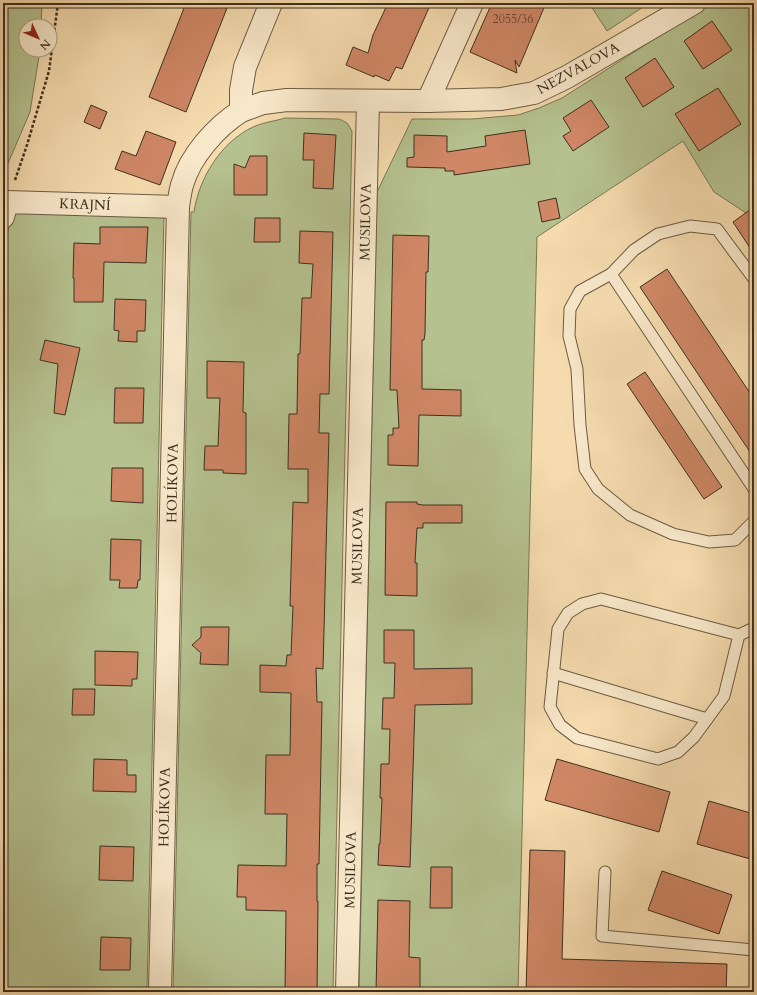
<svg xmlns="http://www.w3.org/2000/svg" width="757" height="995" font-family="Cardo,serif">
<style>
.green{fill:#b5c18f;stroke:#797858}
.building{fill:#cf8766;stroke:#3d3020}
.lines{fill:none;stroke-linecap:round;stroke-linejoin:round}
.lane-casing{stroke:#6b5b44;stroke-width:13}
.street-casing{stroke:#6b5b44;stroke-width:24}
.path{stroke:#3d3020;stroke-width:2.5;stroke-dasharray:3 2;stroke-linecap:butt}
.lane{stroke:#f8e8ca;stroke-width:11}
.street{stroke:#f8e8ca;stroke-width:22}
.labels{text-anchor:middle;stroke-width:3.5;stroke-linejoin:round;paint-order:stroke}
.number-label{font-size:12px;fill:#624632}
.street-label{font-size:14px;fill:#3d3020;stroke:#f8e8ca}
</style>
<rect width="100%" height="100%" fill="#f5dbae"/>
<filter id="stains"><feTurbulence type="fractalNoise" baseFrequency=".005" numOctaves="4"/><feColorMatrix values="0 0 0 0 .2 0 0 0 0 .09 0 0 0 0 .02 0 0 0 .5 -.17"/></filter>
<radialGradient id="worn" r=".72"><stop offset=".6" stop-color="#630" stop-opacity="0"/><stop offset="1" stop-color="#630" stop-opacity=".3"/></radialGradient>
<!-- green -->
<g class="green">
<path d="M3,3h39l-1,23h-15v24h14l-10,62 -27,63z"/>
<path d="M589,3h60l-42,28z"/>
<path d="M711,3h43v204l-8,6 -32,-21 -31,-51 -146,96 -19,755h-159l18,-800 35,-73h60l46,-4 21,-7 23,-10z"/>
<path d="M285,118l54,1 8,4 5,8 -19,861h-160l18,-780h3c5,-34 27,-70 59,-85 11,-5 23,-6 32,-9z"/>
<path d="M13,211l151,1 -17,780h-144v-743z"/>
</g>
<!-- building -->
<g class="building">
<path d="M186,3h43l-43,109 -37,-15z"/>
<path d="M388,3h43l-29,66 -6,-2 -7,14 -14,-6 -1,2 -28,-12 7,-18 15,6 5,-18z"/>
<path d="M492,3h54l-27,64 -4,-7 2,13 -47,-21z"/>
<path d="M712,21l20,29 -29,19 -19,-28z"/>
<path d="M655,58l19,29 -31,20 -18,-29z"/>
<path d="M718,88l23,36 -42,27 -24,-37z"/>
<path d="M591,100l18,27 -36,24 -10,-15 8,-5 -8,-13z"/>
<path d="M91,105l16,7 -7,17 -16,-7z"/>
<path d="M525,130l5,34 -76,11v-4h-9v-3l-38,-1v-9l7,-1v-22l33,1v16l39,-6 -1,-10z"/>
<path d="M146,131l30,11 -16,43 -45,-16 7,-18 14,5z"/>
<path d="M304,133l32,2 -3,54 -20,-1 1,-28h-11z"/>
<path d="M250,156h17v39h-33v-31l11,4z"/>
<path d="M556,198l4,20 -18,4 -4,-20z"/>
<path d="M754,207v47l-21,-32z"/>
<path d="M255,218h25v24h-26z"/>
<path d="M100,227h48l-2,36 -42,-1 -1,40h-29v-24h-1l1,-35 26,1z"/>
<path d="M300,231l33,1 -4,162h-9l-1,39h10l-6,236 -7,-1 1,34h5l-3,162h-2v37h1l-1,91h-32l1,-81 -40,-1v-13h-9l1,-32 48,1 1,-52h-22l1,-59h24l1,-62 -31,-1v-27l26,1 1,-11h4l2,-49h-3l3,-104 15,1v-34h-20l1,-55h8l1,-60h2l2,-56h9l2,-34 -14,-1z"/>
<path d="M393,235l36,1 -1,36h-2l-1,61 -1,7h-2v49l39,1v26l-42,-1 -1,51 -30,-1v-30h5v-7h6l-2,-38h-7z"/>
<path d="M667,269l87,130v59l-114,-171z"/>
<path d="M115,299l31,1 -1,31h-8v11l-19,-1 1,-10 -5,-1z"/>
<path d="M45,340l35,8 -15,67 -11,-2 4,-49 -18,-4z"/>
<path d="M207,361l37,1 -1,50 3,1v61l-23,-1v-3h-19l1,-24h13l2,-48h-13z"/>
<path d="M645,372l77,115 -18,12 -77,-115z"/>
<path d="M115,388h29l-1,35h-29z"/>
<path d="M112,468h31v35l-32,-2z"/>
<path d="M386,502h31v2l6,1h39v18h-39v5h-6l-2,35h2v33l-32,-1z"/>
<path d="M111,539l30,1 -1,40h-2l-1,8h-18l1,-8h-10z"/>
<path d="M201,627h28l-1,38 -28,-1 1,-11 -9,-8 9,-8z"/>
<path d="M384,630h30v39l58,-1v36l-57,1 -5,162 -32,-2 1,-21h1l2,-46h-2l1,-34h8l1,-35h-8l1,-31h11l1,-35h-11z"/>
<path d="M95,651l43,1 -1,27h-5v7l-37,-1z"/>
<path d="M73,689h22l-1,26h-22z"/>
<path d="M94,759l33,1v15h9v17l-43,-1z"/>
<path d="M557,759l113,33 -11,40 -114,-32z"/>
<path d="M709,801l45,13v46l-57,-16z"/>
<path d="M100,846l34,1 -1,34 -34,-1z"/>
<path d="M530,850l35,1 -3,108 165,5 -1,28h-200z"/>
<path d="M431,867h21v41h-22z"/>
<path d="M662,871l70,24 -13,39 -71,-24z"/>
<path d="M378,900l32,1 -1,56 11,1v34h-44z"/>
<path d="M101,937l30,1 -1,32h-30z"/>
</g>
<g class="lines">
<defs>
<g id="lane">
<path d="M611,274l143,215"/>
<path d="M754,279l-37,-50 -27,-3 -32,8 -24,16 -23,24 -31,17 -10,18 -1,27 8,33 3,56 5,44 13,20 32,26 43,19 36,8 26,-2 19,-19"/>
<path d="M739,635l-15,61 -30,41 -16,15 -20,7 -81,-21 -17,-13 -10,-18 8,-78 10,-16 14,-9 19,-5 138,36 15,-7"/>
<path d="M553,673l154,46"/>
<path d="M605,872l-3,64 152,14"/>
</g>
<g id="street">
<path d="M428,101l73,-2 33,-6 33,-16 127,-74"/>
<path d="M241,111l22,-8 24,-3 141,1 44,-98"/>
<path d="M3,217l4,-15 171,5"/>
<path d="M160,992l18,-785c1,-7 2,-15 4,-22 8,-29 34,-58 59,-74v-21l4,-23 26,-64"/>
<path d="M347,992l21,-891"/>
</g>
</defs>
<!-- lane casing -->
<use href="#lane" class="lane-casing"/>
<!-- street casing -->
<use href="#street" class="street-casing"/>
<!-- path -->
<path class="path" d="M15,180l12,-35 22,-74 9,-68"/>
<!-- lane -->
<use href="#lane" class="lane"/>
<!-- street -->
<use href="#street" class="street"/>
</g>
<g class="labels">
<!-- number labels -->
<g class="number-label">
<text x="513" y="23">2055/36</text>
</g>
<!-- street labels -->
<g class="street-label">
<text transform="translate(578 68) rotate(-29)" y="5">NEZVALOVA</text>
<text transform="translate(85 204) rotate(2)" y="5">KRAJNÍ</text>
<text transform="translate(365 222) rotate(-89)" y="5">MUSILOVA</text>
<text transform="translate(172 483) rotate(-89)" y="5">HOLÍKOVA</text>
<text transform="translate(357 546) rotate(-89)" y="5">MUSILOVA</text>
<text transform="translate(164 807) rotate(-89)" y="5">HOLÍKOVA</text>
<text transform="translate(350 870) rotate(-89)" y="5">MUSILOVA</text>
</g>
</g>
<!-- margin -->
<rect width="757" height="995" fill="none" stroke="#f5dbae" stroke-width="16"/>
<rect x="4" y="4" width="749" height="987" fill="none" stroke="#3d3020" stroke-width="2"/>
<rect x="8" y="8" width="741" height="979" fill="none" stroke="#3d3020"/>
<!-- north arrow -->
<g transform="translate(38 38) rotate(134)"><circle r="19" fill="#f8e8ca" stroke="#ad9e86"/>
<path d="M0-3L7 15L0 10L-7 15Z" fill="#8f2418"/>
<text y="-6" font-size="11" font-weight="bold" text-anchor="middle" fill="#3d3020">N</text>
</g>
<rect width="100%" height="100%" filter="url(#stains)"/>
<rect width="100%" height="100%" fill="url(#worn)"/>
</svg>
